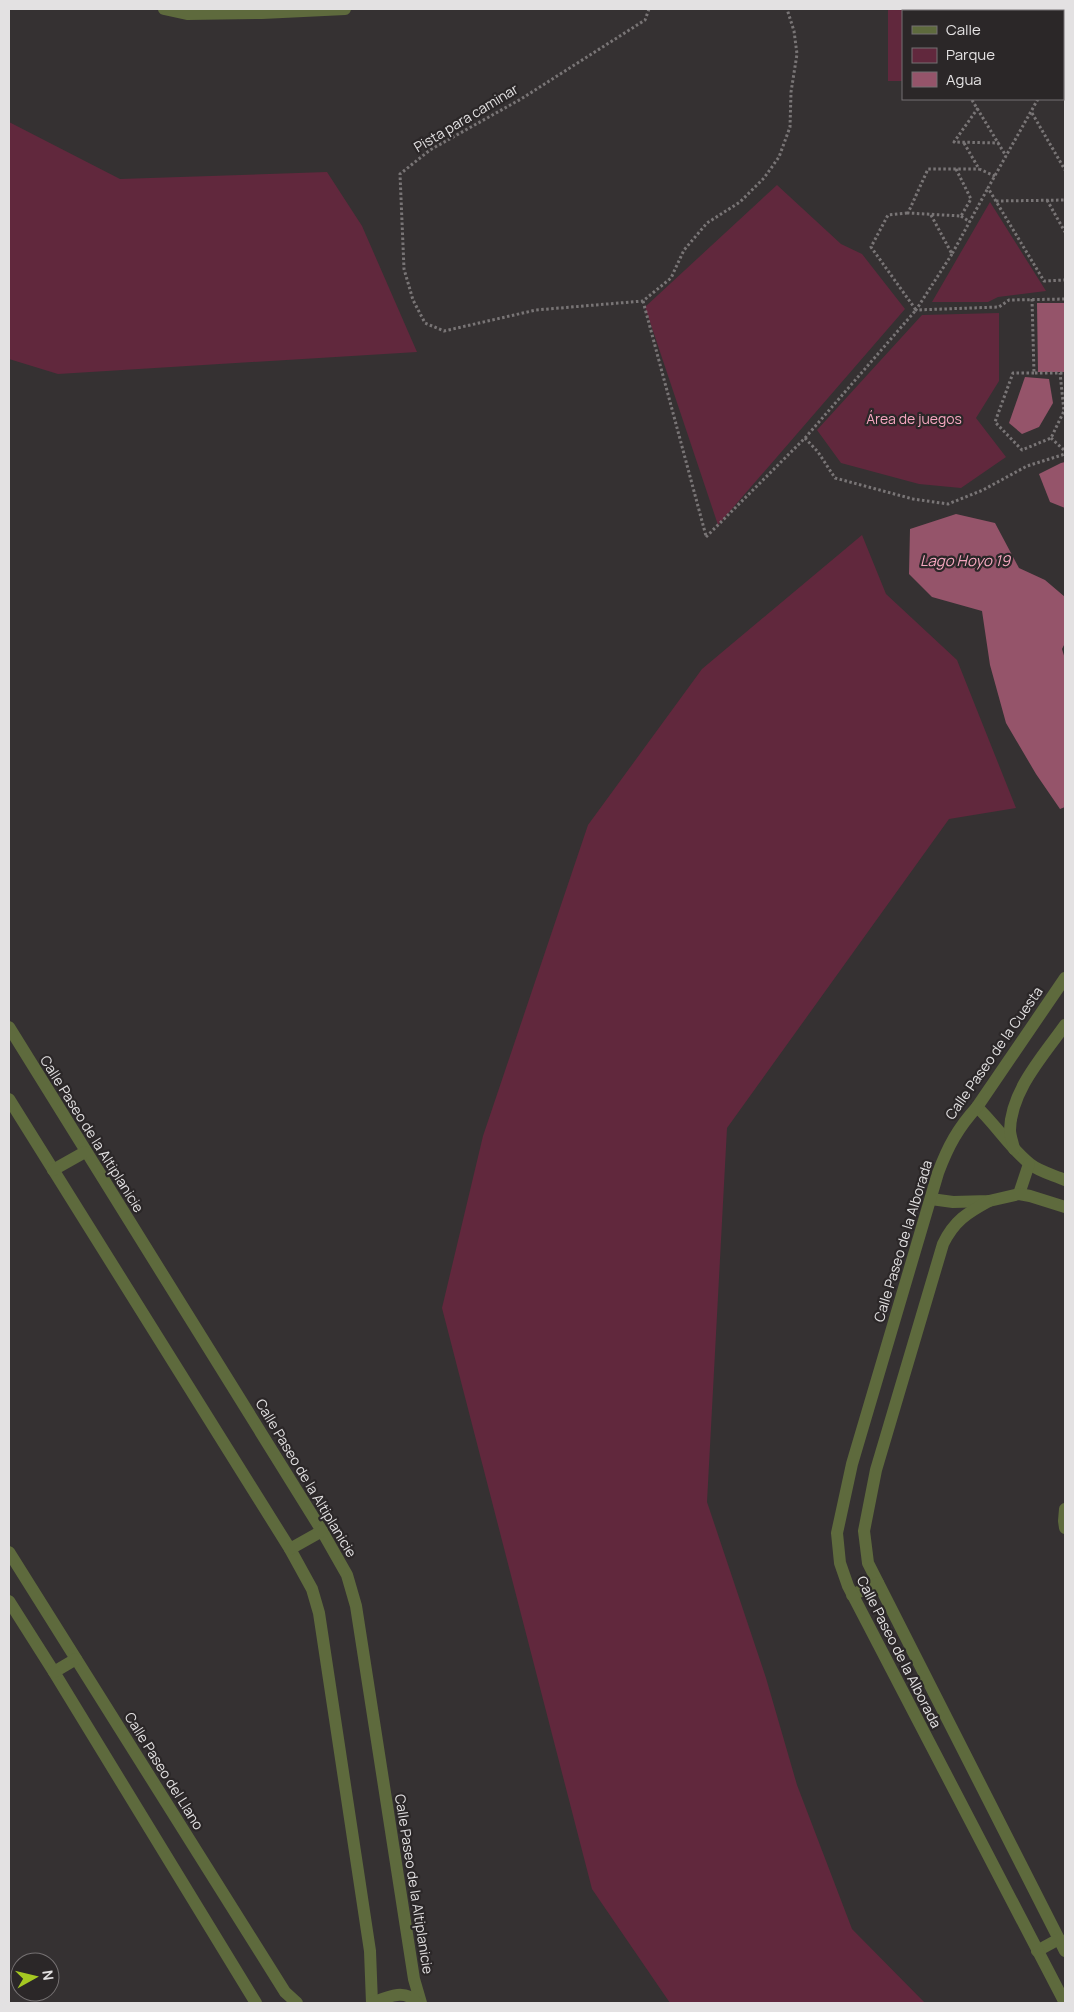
<svg xmlns="http://www.w3.org/2000/svg" width="1074" height="2012" font-family="Manrope,sans-serif">
<style>
.green{fill:#61283d}
.water{fill:#95546a}
.lines{fill:none;stroke-linecap:round;stroke-linejoin:round}
.path{stroke:#797576;stroke-width:3;stroke-dasharray:2.5 2.5;stroke-linecap:butt}
.minor{stroke:#5e6a3d;stroke-width:12}
.tertiary{stroke:#5e6a3d;stroke-width:12}
.labels{text-anchor:middle;stroke-width:4.5;stroke-linejoin:round;paint-order:stroke}
.street-label{font-size:14px;fill:#e3e1e2;stroke:#2b2728}
.park-label{font-size:14px;fill:#f7a8c1;stroke:#2b2728}
.water-label{font-size:15px;font-style:italic;fill:#f6a8c0;stroke:#2b2728}
</style>
<rect width="100%" height="100%" fill="#353132"/>
<!-- green -->
<g class="green">
<path d="M888,9h102v2h-87v70h-15z"/>
<path d="M9,122l111,57 207,-7 35,54 55,126 -359,22 -49,-15z"/>
<path d="M777,185l64,59 21,10 43,55 -187,216 -73,-218z"/>
<path d="M990,202l56,89 -48,6 -10,5h-56z"/>
<path d="M999,313v68l-23,37 30,39 -45,31 -42,-4 -78,-21 -24,-33 105,-115z"/>
<path d="M862,535l24,59 71,66 59,148 -67,11 -222,309 -20,374 59,176 31,107 55,144 73,74h-255l-78,-114 -150,-581 41,-172 105,-311 114,-156z"/>
</g>
<!-- water -->
<g class="water">
<path d="M1037,303h28v69h-27z"/>
<path d="M1025,377l24,2 4,24 -14,24 -17,7 -13,-11z"/>
<path d="M1065,462v46l-15,-6 -11,-28 22,-11z"/>
<path d="M956,514l39,9 24,45 26,12 20,17v46l-3,6 3,10v148l-5,2 -24,-35 -30,-51 -16,-58 -8,-54 -50,-14 -23,-23 1,-45z"/>
</g>
<g class="lines">
<!-- path -->
<g class="path">
<path d="M649,9l-4,11 -124,79 -91,51 -30,24 4,95 9,31 12,23 19,8 92,-21 107,-9 28,-23 13,-28 23,-27 33,-21 24,-24 15,-21 11,-30 1,-35 6,-38 -3,-23 -7,-22"/>
<path d="M1003,9l1,2"/>
<path d="M1063,72h2"/>
<path d="M1038,99l-50,89 56,93 21,-1"/>
<path d="M972,100l34,56"/>
<path d="M978,108l-24,34 45,1"/>
<path d="M1032,113l33,57"/>
<path d="M964,143l15,26 16,7"/>
<path d="M956,169l15,30 -10,17 -53,-3 20,-44h51"/>
<path d="M1047,200l18,32"/>
<path d="M996,201l69,-1"/>
<path d="M931,215l21,39 36,-66"/>
<path d="M961,216l9,6"/>
<path d="M952,254l-36,56 83,-3 10,-7 56,-1"/>
<path d="M1032,299l2,74h31"/>
<path d="M643,301l63,235"/>
<path d="M1034,373h-21l-18,49 27,28 29,-12 13,-27 -4,-38"/>
<path d="M805,438l13,14 17,26 78,21 35,5 35,-14 44,-24 38,-12"/>
<path d="M1051,438l14,13"/>
<path d="M706,537l99,-99 111,-128 -45,-63 17,-32 20,-2"/>
</g>
<!-- minor -->
<g class="minor">
<path d="M164,9l23,5 75,-1 83,-4"/>
<path d="M977,1107c19,18 33,41 53,57 10,8 24,11 35,16"/>
<path d="M1014,1149c-1,-6 -4,-13 -4,-19 1,-40 34,-75 55,-105"/>
<path d="M1019,1194l10,-30"/>
<path d="M931,1199l22,3 36,-1 30,-7 11,2 35,11"/>
<path d="M989,1201c-22,12 -35,20 -46,43l-67,226 -12,61 4,32 197,388"/>
<path d="M1065,1509l-1,12 1,7"/>
<path d="M9,1552l276,440 12,11"/>
<path d="M852,1595l26,-12"/>
<path d="M9,1601l45,71 202,331"/>
<path d="M54,1672l22,-13"/>
<path d="M1037,1951l22,-12"/>
<path d="M1065,2003l-217,-417 -8,-23 -3,-30 15,-69 86,-291c10,-27 20,-45 39,-66l88,-129"/>
</g>
<!-- tertiary -->
<g class="tertiary">
<path d="M9,1027l313,504 25,44 9,31 58,373 7,24"/>
<path d="M9,1099l281,450 22,40 7,24 51,338 2,52"/>
<path d="M53,1170l32,-18"/>
<path d="M290,1549l32,-18"/>
<path d="M372,2003c15,-6 33,-15 45,0"/>
</g>
</g>
<g class="labels">
<!-- street labels -->
<g class="street-label">
<text transform="translate(466 118) rotate(-31)" y="5">Pista para caminar</text>
<text transform="translate(994 1053) rotate(-55)" y="5">Calle Paseo de la Cuesta</text>
<text transform="translate(92 1134) rotate(58)" y="5">Calle Paseo de la Altiplanicie</text>
<text transform="translate(903 1241) rotate(-73)" y="5">Calle Paseo de la Alborada</text>
<text transform="translate(306 1478) rotate(59)" y="5">Calle Paseo de la Altiplanicie</text>
<text transform="translate(899 1652) rotate(63)" y="5">Calle Paseo de la Alborada</text>
<text transform="translate(164 1771) rotate(58)" y="5">Calle Paseo del Llano</text>
<text transform="translate(414 1884) rotate(81)" y="5">Calle Paseo de la Altiplanicie</text>
</g>
<!-- park labels -->
<g class="park-label">
<text x="914" y="424">Área de juegos</text>
</g>
<!-- water labels -->
<g class="water-label">
<text x="965" y="566">Lago Hoyo 19</text>
</g>
</g>
<!-- border -->
<rect width="1074" height="2012" fill="none" stroke="#e3e1e2" stroke-width="20"/>
<!-- legend -->
<rect x="902" y="10" width="162" height="90" fill="#2b2728" stroke="#757172"/>
<rect x="912" y="26" width="25" height="8" fill="#5e6a3d" stroke="#757172"/>
<text x="946" y="35" font-size="15" fill="#e3e1e2">Calle</text>
<rect x="912" y="48" width="25" height="15" fill="#61283d" stroke="#757172"/>
<text x="946" y="60" font-size="15" fill="#e3e1e2">Parque</text>
<rect x="912" y="72" width="25" height="15" fill="#95546a" stroke="#757172"/>
<text x="946" y="85" font-size="15" fill="#e3e1e2">Agua</text>
<!-- north arrow -->
<g transform="translate(35 1977) rotate(82)"><circle r="24" fill="#2b2728" stroke="#757172"/>
<path d="M0-4L9 19L0 12L-9 19Z" fill="#a5c822"/>
<text y="-8" font-size="14" font-weight="bold" text-anchor="middle" fill="#e3e1e2">N</text>
</g>
</svg>
